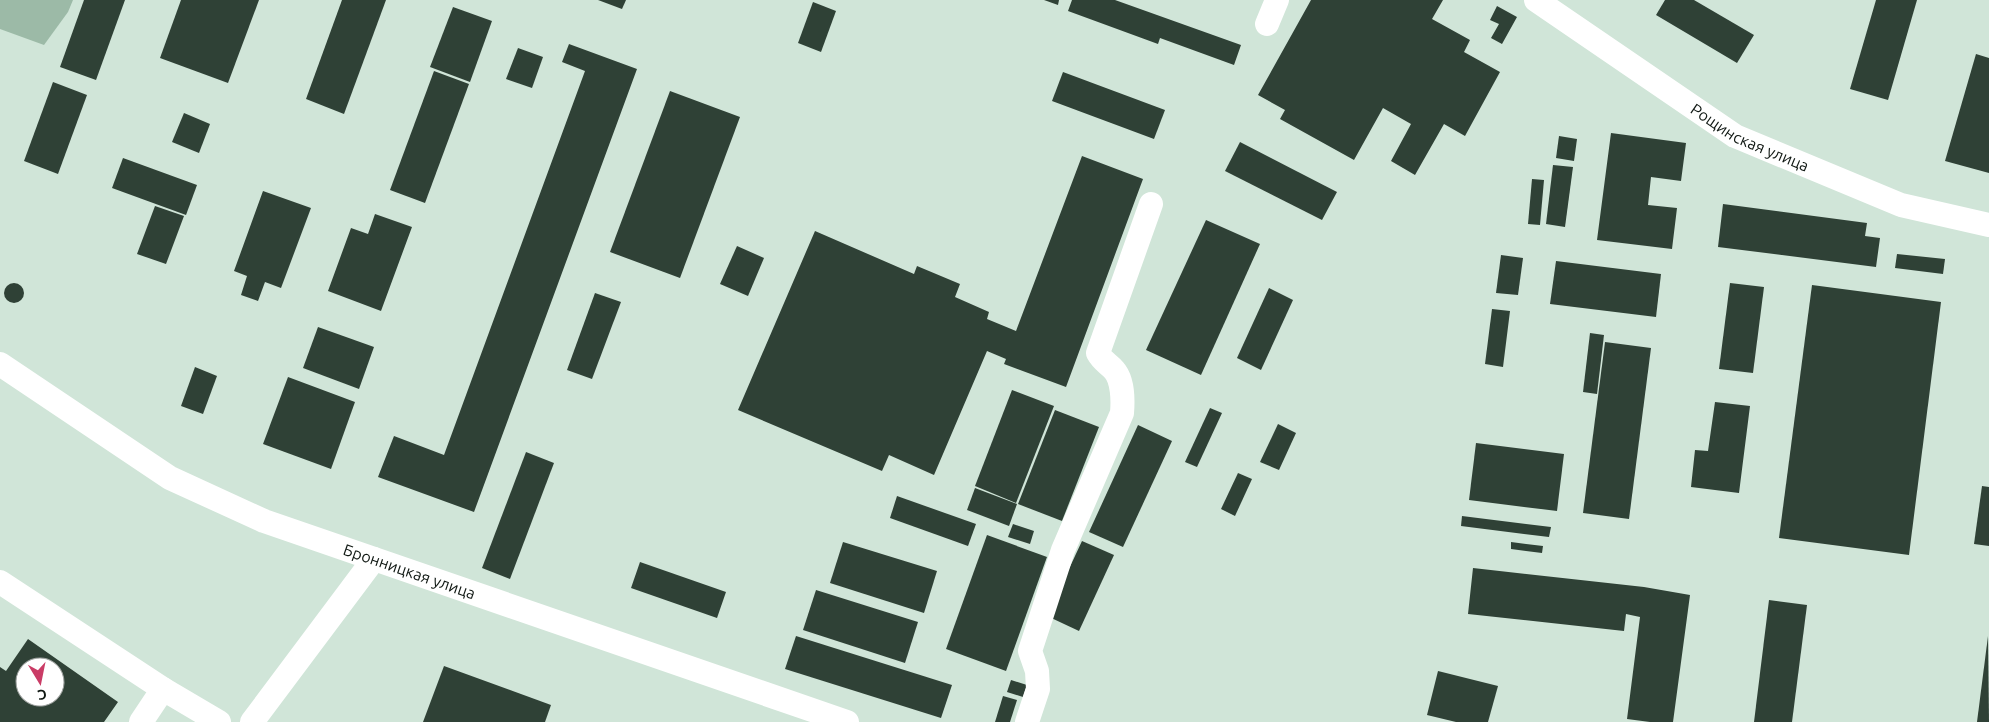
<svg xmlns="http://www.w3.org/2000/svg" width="1989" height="722" font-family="Ubuntu,sans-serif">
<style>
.green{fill:#9cbaa7}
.building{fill:#2f4136;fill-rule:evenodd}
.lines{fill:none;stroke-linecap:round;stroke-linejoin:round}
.minor{stroke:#fff;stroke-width:24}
.labels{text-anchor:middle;stroke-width:5;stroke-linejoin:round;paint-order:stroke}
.street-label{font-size:16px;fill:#0f1712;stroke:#fff}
</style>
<rect width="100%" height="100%" fill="#d0e5d8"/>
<!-- green -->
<path class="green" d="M0,0h73l-5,12 -24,33 -44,-16z"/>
<!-- building -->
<g class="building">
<path d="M84,0h41l-29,80 -36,-13z"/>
<path d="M181,0h78l-31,83 -68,-25z"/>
<path d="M342,0h44l-42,114 -38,-15z"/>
<path d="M598,0h28l-4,9z"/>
<path d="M1044,0h15l-1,5z"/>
<path d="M1072,0h43l126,45 -7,20 -74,-27 -2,6 -90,-33z"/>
<path d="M1311,0h132l-11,19 38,21 -6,12 36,20 -35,64 -21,-12 -29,51 -24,-14 20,-37 -28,-16 -29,52 -74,-41 5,-9 -27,-15z"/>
<path d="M1665,0h29l60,35 -17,28 -81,-48z"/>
<path d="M1876,0h41l-29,100 -38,-11z"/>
<path d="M813,2l23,9 -15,41 -23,-9z"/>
<path d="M1497,6l20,11 -15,27 -11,-6 8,-14 -9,-4z"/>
<path d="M453,7l39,14 -22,61 -40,-15z"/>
<path d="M569,44l68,25 -163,443 -96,-35 16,-41 50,19 141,-384 -23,-9z"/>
<path d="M518,48l25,9 -11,31 -26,-9z"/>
<path d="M1976,54l13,4v115l-44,-12z"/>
<path d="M434,71l35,13 -44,119 -35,-13z"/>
<path d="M1063,72l102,38 -11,29 -102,-38z"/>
<path d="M53,82l34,13 -29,79 -34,-13z"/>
<path d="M670,91l70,26 -60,161 -70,-26z"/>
<path d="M184,113l26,11 -11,29 -27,-11z"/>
<path d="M1611,133l75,10 -5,38 -30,-4 -3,28 29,3 -5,41 -75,-9z"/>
<path d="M1559,136l18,3 -3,22 -18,-3z"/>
<path d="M1240,142l97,50 -15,28 -97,-49z"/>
<path d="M1082,156l61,23 -77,208 -62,-23 2,-5 -19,-8 -53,124 -45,-20 -7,16 -144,-61 77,-179 99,43 3,-8 43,18 -5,13 34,15 -2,7 29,12z"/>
<path d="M123,158l74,27 -11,30 -74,-27z"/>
<path d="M1553,165l20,2 -8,60 -19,-3z"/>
<path d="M1532,179l12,1 -4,45 -12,-1z"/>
<path d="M263,191l48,17 -30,80 -16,-6 -7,19 -17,-6 6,-19 -13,-5z"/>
<path d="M1723,204l144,19 -2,13 15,2 -4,29 -158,-20z"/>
<path d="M155,206l29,10 -18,48 -29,-10z"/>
<path d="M375,214l37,13 -31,84 -53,-20 23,-63 17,6z"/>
<path d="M1206,220l54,24 -59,131 -55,-25z"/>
<path d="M737,246l27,12 -16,38 -28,-12z"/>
<path d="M1897,254l48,5 -2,15 -48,-6z"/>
<path d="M1501,255l22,3 -5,37 -22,-2z"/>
<path d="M1556,261l105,13 -5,43 -106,-13z"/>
<circle cx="14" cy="293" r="10"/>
<path d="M1730,283l34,4 -11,86 -34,-4z"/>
<path d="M1812,285l129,17 -32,253 -130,-17z"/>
<path d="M1269,288l24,12 -32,70 -24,-12z"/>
<path d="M595,293l26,9 -29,77 -25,-9z"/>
<path d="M1492,309l18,2 -7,56 -18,-3z"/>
<path d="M318,327l56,20 -15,42 -56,-21z"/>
<path d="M1590,333l14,2 -7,59 -14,-2z"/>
<path d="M1605,342l46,6 -22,171 -46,-6z"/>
<path d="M195,367l22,9 -14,38 -22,-8z"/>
<path d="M288,377l67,25 -24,67 -68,-25z"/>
<path d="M1012,390l42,16 -38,97 -41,-17z"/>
<path d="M1715,402l35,4 -11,87 -48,-6 4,-37 13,1z"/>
<path d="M1210,408l12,5 -25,54 -12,-5z"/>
<path d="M1055,410l44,17 -37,94 -44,-17z"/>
<path d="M1278,424l18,9 -17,37 -19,-8z"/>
<path d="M1138,425l34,16 -49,106 -34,-15z"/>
<path d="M1476,443l88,11 -7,57 -88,-11z"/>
<path d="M526,452l28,11 -44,116 -28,-11z"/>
<path d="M1238,473l14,6 -17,37 -14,-7z"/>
<path d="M1982,486l7,1v59l-15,-2z"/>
<path d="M975,488l42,16 -8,22 -42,-16z"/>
<path d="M897,496l79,28 -8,22 -78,-28z"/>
<path d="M1462,516l89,11 -2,10 -88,-11z"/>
<path d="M1013,524l21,7 -4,13 -22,-7z"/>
<path d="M987,535l60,22 -41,114 -60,-22z"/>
<path d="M1082,541l32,14 -35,76 -32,-15z"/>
<path d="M843,542l94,29 -13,42 -94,-30z"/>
<path d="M1511,542l32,4 -1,7 -31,-4z"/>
<path d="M640,562l86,30 -9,26 -86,-30z"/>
<path d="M1473,568l171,19 46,8 -17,127h-23l-23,-3 13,-102 -14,-3 -2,17 -156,-17z"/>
<path d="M816,590l102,32 -13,41 -102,-33z"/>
<path d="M1769,600l38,5 -15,117h-38z"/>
<path d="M796,636l156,49 -11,33 -156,-49z"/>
<path d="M1988,636l1,86h-12z"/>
<path d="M28,639l90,63 -14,20h-104v-55l6,4zM25,667h30v30h-30z"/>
<path d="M444,666l107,39 -6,17h-122z"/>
<path d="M1438,671l60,15 -10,36h-32l-29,-7z"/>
<path d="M1011,680l16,5 -4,12 -16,-5z"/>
<path d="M1003,696l14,4 -7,22h-15z"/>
</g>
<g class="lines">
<!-- minor -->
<g class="minor">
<path id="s1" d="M1536,0l199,136 166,69 88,20"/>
<path d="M1267,24l10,-24"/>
<path id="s2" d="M0,364l170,114 94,43 583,201"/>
<path d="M0,582l163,107"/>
<path d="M141,722l22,-33 56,33"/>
<path d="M252,722l122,-163"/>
<path d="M1027,722l11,-33 -1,-18 -7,-20 33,-101 59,-137c1,-12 1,-33 -8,-43 -6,-7 -11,-8 -16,-17l53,-149"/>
</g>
</g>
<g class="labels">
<!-- street labels -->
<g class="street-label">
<text dy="6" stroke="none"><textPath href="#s1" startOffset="255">Рощинская улица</textPath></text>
<text dy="6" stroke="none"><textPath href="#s2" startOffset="462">Бронницкая улица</textPath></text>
</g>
</g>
<!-- north arrow -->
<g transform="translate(40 682) rotate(170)"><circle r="24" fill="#ffffff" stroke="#9fa2a0"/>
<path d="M0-4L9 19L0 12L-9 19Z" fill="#ca3c66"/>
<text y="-8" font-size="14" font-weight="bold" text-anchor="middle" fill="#0f1712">С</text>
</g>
</svg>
